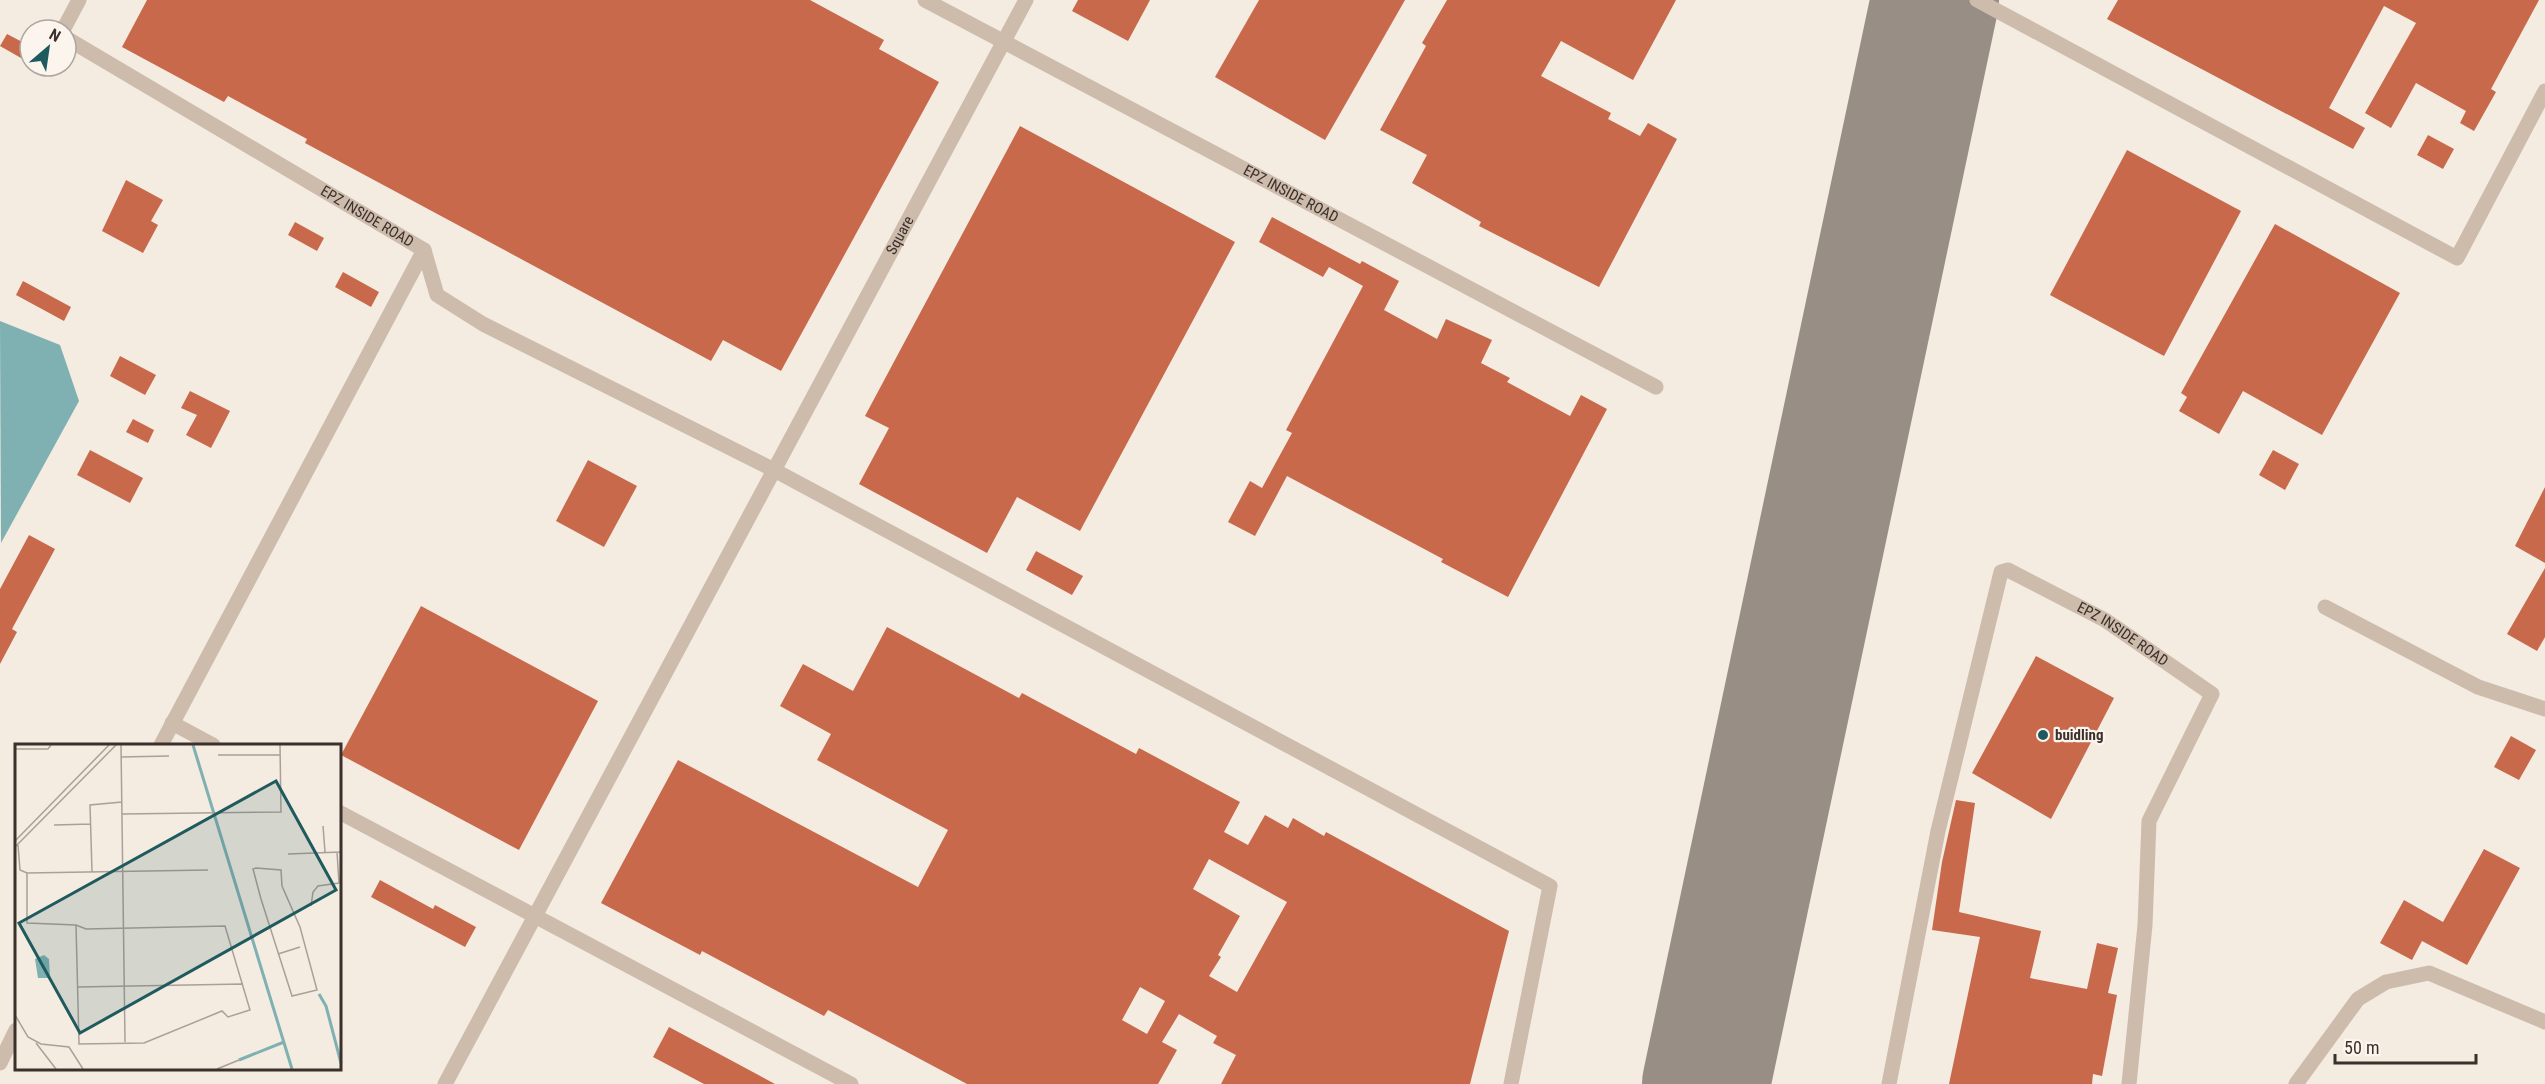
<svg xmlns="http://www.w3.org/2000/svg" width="2545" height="1084" font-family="'Roboto Condensed',sans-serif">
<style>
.water{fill:#7fb0b2}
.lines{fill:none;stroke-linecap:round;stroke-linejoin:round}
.runway{stroke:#988e86;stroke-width:128}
.building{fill:#c8694b;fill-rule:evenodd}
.minor{stroke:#cdbbac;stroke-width:15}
.poi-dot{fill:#1f5a5e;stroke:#fbf5ee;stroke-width:2}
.labels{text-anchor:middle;stroke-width:4.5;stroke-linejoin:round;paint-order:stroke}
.street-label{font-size:15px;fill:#3b302b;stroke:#fbf5ee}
.poi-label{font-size:15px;font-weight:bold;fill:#3b302b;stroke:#fbf5ee;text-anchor:start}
.inset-river{fill:none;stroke:#7fb0b2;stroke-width:3}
.inset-road{fill:none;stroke:#aaa098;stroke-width:1.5}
.view{fill:#1f5a5e;fill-opacity:0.15;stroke:#1f5a5e;stroke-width:3}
.inset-edge{fill:none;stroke:#3b302b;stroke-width:3}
</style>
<rect width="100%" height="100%" fill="#f4ebe1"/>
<!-- water -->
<path class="water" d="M0,321l60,24 19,56 -78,142z"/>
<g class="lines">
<!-- runway -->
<path class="runway" d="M1706,1084l229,-1084"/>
</g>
<!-- building -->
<g class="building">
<path d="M147,0h663l74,40 -5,9 60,33 -158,289 -58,-31 -12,21 -406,-218 2,-4 -79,-43 -4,6 -102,-55z"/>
<path d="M1078,0h72l-22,41 -56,-30z"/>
<path d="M1259,0h146l-80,140 -110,-63z"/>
<path d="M1447,0h229l-43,80 -72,-39 -20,35 70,37 -3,6 32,17 8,-13 29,16 -78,148 -120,-61 2,-4 -69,-39 15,-28 -47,-25 46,-84 -4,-3z"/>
<path d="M2118,0h421l-48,89 5,3 -22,39 -14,-8 6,-12 -50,-28 -25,45 -26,-15 51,-90 -32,-17 -55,102 36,20 -12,21 -246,-130z"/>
<path d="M7,34l21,11 -7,13 -21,-12z"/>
<path d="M1020,126l215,116 -155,289 -63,-34 -30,56 -128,-69 30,-56 -24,-12z"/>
<path d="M2428,135l26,14 -11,20 -26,-14z"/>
<path d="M2127,150l114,61 -77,145 -114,-61z"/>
<path d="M126,180l37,20 -12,21 7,4 -15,28 -41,-22z"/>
<path d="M1272,217l88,47 2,-3 37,20 -15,29 53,29 9,-20 46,21 -11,23 29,15 -3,4 63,34 11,-21 26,14 -99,188 -67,-35 2,-3 -156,-83 -32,60 -27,-14 22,-41 12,7 30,-55 -6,-3 77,-144 -34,-19 -6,10 -64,-35z"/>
<path d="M295,222l29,16 -7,13 -29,-16z"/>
<path d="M2275,224l125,69 -78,142 -79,-44 -24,43 -40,-23 8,-14 -6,-4z"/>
<path d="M343,272l36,20 -8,15 -36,-20z"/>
<path d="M23,281l48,26 -7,14 -48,-26z"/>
<path d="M120,356l36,19 -11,20 -35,-19z"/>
<path d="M190,391l40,20 -19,37 -25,-13 11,-20 -16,-7z"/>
<path d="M133,419l21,11 -6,13 -22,-11z"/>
<path d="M90,450l53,28 -13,25 -53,-28z"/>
<path d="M2273,450l26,14 -14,26 -26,-15z"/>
<path d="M588,460l49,26 -33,61 -48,-26z"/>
<path d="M2545,487v76l-30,-17z"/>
<path d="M29,535l26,14 -43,80 5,3 -17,32v-75z"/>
<path d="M1036,551l47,25 -11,19 -46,-25z"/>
<path d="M2545,568v69l-8,14 -30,-17z"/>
<path d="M421,606l177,95 -79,149 -178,-95z"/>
<path d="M887,627l132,71 3,-5 114,61 3,-6 101,54 -16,30 24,13 17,-30 23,13 5,-10 31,18 2,-4 183,99 -39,153h-249l15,-29 -23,-12 4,-7 -38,-22 -17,28 15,8 -19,34h-191l-139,-74 -4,6 -122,-65 -2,4 -99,-52 77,-143 240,127 30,-57 -131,-70 14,-26 -51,-28 23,-42 50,27zM1209,859l78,43 -50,90 -28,-16 12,-19 -3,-2 22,-39 -47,-27zM1140,987l25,14 -18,33 -25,-14z"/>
<path d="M2036,656l78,42 -63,121 -79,-46z"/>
<path d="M2511,736l25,14 -17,30 -25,-13z"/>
<path d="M1956,800l19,3 -16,109 82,19 -11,47 57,11 10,-46 21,5 -10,45 9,2 -15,81 -9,-2 -1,10h-143l31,-147 -48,-7 10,-68z"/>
<path d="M2484,849l36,19 -53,97 -45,-24 -10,19 -32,-17 24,-43 39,22z"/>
<path d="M380,880l53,29 2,-4 41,22 -11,20 -94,-50z"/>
<path d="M669,1027l106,57h-71l-51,-27z"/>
</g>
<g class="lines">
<!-- minor -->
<g class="minor">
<path id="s1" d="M925,0l731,387"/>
<path d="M1977,0l480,258 88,-167"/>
<path d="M63,30l16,-30"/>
<path id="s2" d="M66,38l358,212 13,45 46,29 291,146 776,416 -39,198"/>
<path d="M2325,607l153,80 67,22"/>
<path d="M172,723l41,22"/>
<path d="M161,745l263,-495"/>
<path d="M339,812l512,272"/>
<path d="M0,1063l16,-33"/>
<path id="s3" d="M445,1084l581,-1084"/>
<path id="s4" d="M1889,1084l49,-253 63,-259 7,-2 97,50 107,74 -63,127 -4,104 -16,159"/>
<path d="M2296,1084l62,-85 28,-17 43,-9 116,49"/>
</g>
</g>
<!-- markers -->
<circle class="poi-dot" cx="2043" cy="735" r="6"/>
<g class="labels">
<!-- street labels -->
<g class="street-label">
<text dy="5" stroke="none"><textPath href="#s1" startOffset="414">EPZ INSIDE ROAD</textPath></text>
<text dy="5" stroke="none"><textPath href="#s2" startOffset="350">EPZ INSIDE ROAD</textPath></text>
<text dy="5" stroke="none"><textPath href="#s3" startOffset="963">Square</textPath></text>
<text dy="5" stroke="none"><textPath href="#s4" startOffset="663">EPZ INSIDE ROAD</textPath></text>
</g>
<!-- poi labels -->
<g class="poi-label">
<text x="2055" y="740">buidling</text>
</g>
</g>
<!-- overview -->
<g transform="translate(15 744)">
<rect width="326" height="326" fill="#f4ebe1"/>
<path d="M29,211l5,4 1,19h-12l-3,-19z" fill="#7fb0b2"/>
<path class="inset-river" d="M178,1l99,324M304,250l7,12 15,57M224,316l45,-18"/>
<path class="inset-road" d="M106,1l4,297M0,5h33l3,-4M203,11h62M106,13l48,-1M107,70l159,-2 -1,-67M39,81l37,-1M308,82l2,26M0,97l94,-96M3,101l2,25 7,3 181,-3M0,103l101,-102M273,110l53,-2M241,124l25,2 1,16 18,41 17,63 -25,6 -31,-97 -8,-30zM77,128l-2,-67 32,-3M12,129v50l49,2 10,4 139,-3 25,84 -22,7 -6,-6 -78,32 -65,1 -3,-119M296,162l2,-14 5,-6 21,-3 -2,-31M263,210l22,-7M62,243l166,-3M0,271l13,22 13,7 28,3 14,22M21,299l20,26M202,325l22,-9"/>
<path class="view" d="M261,37l60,109 -256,143 -61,-110z"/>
<rect width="326" height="326" class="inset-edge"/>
</g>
<!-- north arrow -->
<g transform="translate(48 48) rotate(29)"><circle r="28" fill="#fbf5ee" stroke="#aea6a0" stroke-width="1.5"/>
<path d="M0-4.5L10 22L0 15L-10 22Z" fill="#1f5a5e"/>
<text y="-9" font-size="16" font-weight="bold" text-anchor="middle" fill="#3b302b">N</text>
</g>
<!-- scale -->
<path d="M2335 1054v9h141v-9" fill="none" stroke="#3b302b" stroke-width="3"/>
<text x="2344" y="1054" font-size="18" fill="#3b302b" stroke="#fbf5ee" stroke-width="4.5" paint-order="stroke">50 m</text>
</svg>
